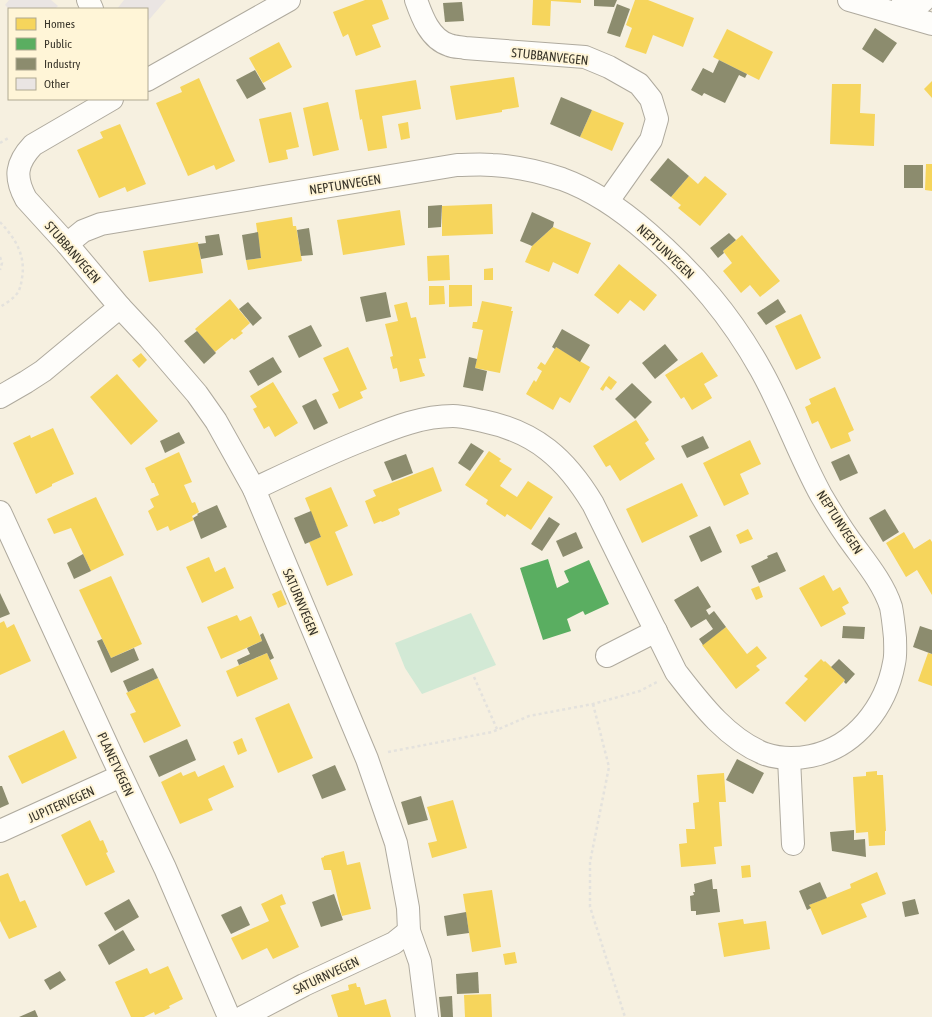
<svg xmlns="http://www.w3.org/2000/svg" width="932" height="1017" font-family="'Asap Condensed',sans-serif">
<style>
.green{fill:#d2e9d5}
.homes{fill:#f6d55c}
.public{fill:#5aae61}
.industry{fill:#8c8c6e}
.building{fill:#eae5e3}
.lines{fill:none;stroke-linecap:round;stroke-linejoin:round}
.minor-casing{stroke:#afaa9e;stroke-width:24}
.path{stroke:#e4e2dd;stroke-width:2.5;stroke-dasharray:3 3;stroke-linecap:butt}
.minor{stroke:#fefdfa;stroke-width:22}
.labels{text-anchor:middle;stroke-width:4;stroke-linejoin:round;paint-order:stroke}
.street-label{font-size:13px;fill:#3a362b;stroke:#fff5d7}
</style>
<rect width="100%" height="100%" fill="#f6f0e0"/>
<!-- green -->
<path class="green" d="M471,613l25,52 -74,29 -17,-26 -10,-25z"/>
<!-- homes -->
<g class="homes">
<path d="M365,0h17l7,19 -17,6 9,22 -25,9 -8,-22 -5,3 -10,-25z"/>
<path d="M533,0h48v3l-30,-2 -1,25 -18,-1z"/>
<path d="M635,0h13l46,18 -11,29 -30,-12 -7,19 -21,-7 7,-19 -6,-3z"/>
<path d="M727,29l46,23 -14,28 -46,-23z"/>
<path d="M279,42l13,25 -29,16 -14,-25z"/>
<path d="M514,77l5,30 -17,3v2l-46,8 -6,-34z"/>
<path d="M199,78l36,83 -19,9 -2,-5 -26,11 -32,-73 26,-11 -2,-5z"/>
<path d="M416,80l5,29 -39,7 5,32 -19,3 -6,-32 -2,1 -5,-30z"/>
<path d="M932,81v17l-8,-9z"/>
<path d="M832,84h29l-1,29 15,1 -1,32 -44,-2z"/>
<path d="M328,102l11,48 -26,6 -10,-48z"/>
<path d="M592,110l32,13 -12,28 -32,-14z"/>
<path d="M291,112l8,35 -13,3 2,9 -19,4 -10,-44z"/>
<path d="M408,122l2,16 -9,2 -3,-16z"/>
<path d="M120,124l26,60 -19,8 -2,-5 -26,11 -22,-48 26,-12 -3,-6z"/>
<path d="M926,164h6v27l-7,-1z"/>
<path d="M689,176l9,8 7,-8 22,18 -27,32 -22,-18 3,-3 -10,-8z"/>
<path d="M492,204l1,30 -51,2v-30z"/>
<path d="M400,210l5,35 -62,10 -6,-35z"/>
<path d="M292,217l1,9h3l6,35 -54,9 -2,-10 15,-2 -5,-35z"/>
<path d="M553,227l38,16 -13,31 -25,-12 -4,10 -24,-10 7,-16z"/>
<path d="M742,235l38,46 -20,16 -10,-12 -9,8 -18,-22 9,-8 -9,-12z"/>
<path d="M198,242l5,31 -54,9 -6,-31z"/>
<path d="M449,255l1,25 -22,1 -1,-25z"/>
<path d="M619,264l38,31 -13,16 -14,-11 -12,14 -24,-19z"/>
<path d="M493,268v12h-9v-11z"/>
<path d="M449,285h23v21l-23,1z"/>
<path d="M429,286h15l1,18 -16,1z"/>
<path d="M230,299l20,24 -9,8 2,2 -9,7 -2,-2 -17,14 -20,-23z"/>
<path d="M482,301l30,6 -1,4h2l-13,62 -25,-5 8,-38 -11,-2 1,-6h4z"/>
<path d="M407,302l4,16 5,-1 10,41 -7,1 4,14h1l1,3 -25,6 -3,-14 -4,1 -3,-12 3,-1 -8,-32 13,-3 -4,-16z"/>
<path d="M801,314l20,44 -25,12 -21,-44z"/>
<path d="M348,347l19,42 -7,3 3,6 -24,11 -7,-15 7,-3 -16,-33z"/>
<path d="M556,347l34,20 -20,36 -10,-6 -7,13 -27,-16 8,-14 2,2 6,-11 -5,-3 4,-6 4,3z"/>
<path d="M702,352l16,24 -14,8 8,14 -20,12 -8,-13 -3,2 -16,-24z"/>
<path d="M141,353l6,7 -8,8 -7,-8z"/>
<path d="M117,374l41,47 -27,24 -41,-48z"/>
<path d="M609,376l8,6 -6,8 -5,-4 -3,5 -3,-2z"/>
<path d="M273,382l25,41 -23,14 -6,-11 -5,3 -11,-20 4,-2 -7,-11z"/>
<path d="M835,387l19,43 -6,3 3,8 -20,8 -13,-28 -6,3 -7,-17 6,-3 -2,-5z"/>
<path d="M636,420l13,20 -4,3 10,16 -35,22 -10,-16 -4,2 -13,-21z"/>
<path d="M53,428l21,46 -22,10v2l-16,8 -23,-51 17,-8 1,3z"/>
<path d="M750,440l11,24 -21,10 9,20 -25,12 -21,-43z"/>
<path d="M489,451l12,8 -2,2 13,8 -12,17 17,11 11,-16 25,16 -22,33 -24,-16 -2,3 -19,-13 2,-4 -23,-15z"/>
<path d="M179,452l13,30 -8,3 8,18 3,-1 4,10 -7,4 2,4 -24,11 -2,-5 -11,5 -9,-20 6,-4 -4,-8 9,-4 -5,-12h-2l-7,-15z"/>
<path d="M433,467l9,24 -44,18 2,4 -1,2 -17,7 -1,-1 -7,3 -9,-23 11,-5 -3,-6z"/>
<path d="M682,483l16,33 -56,27 -16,-34z"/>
<path d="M331,487l17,39 -13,6 18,43 -26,11 -18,-44 12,-5 -16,-39z"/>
<path d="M96,497l28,58 -33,16 -20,-43 -17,6 -7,-15z"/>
<path d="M748,529l5,10 -13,5 -4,-9z"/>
<path d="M904,532l10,17 16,-10 2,3v53l-15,-25 -11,7 -20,-34z"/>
<path d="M209,557l6,15 10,-5 9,21 -32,15 -16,-36z"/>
<path d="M824,575l9,16 7,-4 9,16 -7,4 4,7 -25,13 -22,-39z"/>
<path d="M111,576l31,68 -31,14 -32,-68z"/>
<path d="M759,586l4,11 -7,3 -5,-11z"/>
<path d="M281,590l6,14 -9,4 -6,-14z"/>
<path d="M237,615l3,6 11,-5 11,25 -41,18 -14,-32z"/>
<path d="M4,621l3,7 7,-4 17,37 -31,14v-52z"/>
<path d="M726,627l21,27 10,-8 10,12 -11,8 4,4 -24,19 -34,-44z"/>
<path d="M267,653l11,26 -41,18 -11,-26z"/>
<path d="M928,653l4,1v32l-14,-5z"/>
<path d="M821,659l3,3 1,-1 20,19 -40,42 -20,-19 23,-24 -4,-3z"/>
<path d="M158,678l23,48 -37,17 -14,-29 6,-2 -10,-19z"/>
<path d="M289,703l24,55 -35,15 -23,-55z"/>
<path d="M64,730l13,28 -55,26 -14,-28z"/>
<path d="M242,738l5,13 -9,4 -5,-13z"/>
<path d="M224,765l10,22 -26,12 5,11 -33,14 -19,-42 20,-10 2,4 12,-5 3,6z"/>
<path d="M877,771v4h6l3,56h-1v14l-16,1 -1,-14 -12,1 -3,-56 13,-1v-4z"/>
<path d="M724,773l2,29h-7l3,44 -8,1 2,17 -35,3 -2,-23 8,-1 -1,-14h9l-2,-26 6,-1 -2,-27z"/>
<path d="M453,800l14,48 -35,10 -4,-15 9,-2 -10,-34z"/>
<path d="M90,820l10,21 3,-1 5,12 -2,1 9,19 -29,14 -25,-51z"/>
<path d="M344,851l3,14 13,-3 11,47 -29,7 -11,-46h-7l-3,-12 3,-1v-1z"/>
<path d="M750,865l1,12 -9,1 -1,-12z"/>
<path d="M877,872l9,22 -25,10 6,13 -45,18 -13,-30 42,-17 -1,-4z"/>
<path d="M8,873l12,29 5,-2 12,27 -28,12 -9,-18v-45z"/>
<path d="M492,890l9,57 -29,5 -9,-58z"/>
<path d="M282,894l4,10 -6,2 19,41 -26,12 -6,-11 -25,12 -11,-22 38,-17 -8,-17z"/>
<path d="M743,919l1,5 22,-3 4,28 -46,8 -6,-34z"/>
<path d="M515,952l2,11 -12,2 -2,-11z"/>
<path d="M168,966l15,33 -14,7 1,2 -15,7 -1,-3 -10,5h-13l-16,-35 32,-14 3,6z"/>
<path d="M356,983l1,4h3l5,18 21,-6 5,18h-53l-7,-22 18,-5 -1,-5z"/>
<path d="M491,994l1,23h-27l-1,-22z"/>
</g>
<!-- public -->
<path class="public" d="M548,559l9,29 12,-6 -5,-11 25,-11 20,44 -24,11 -2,-4 -16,8 4,12 -28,9 -23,-72z"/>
<!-- industry -->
<g class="industry">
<path d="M594,0h23l-3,7 -20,-1z"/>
<path d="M462,2l2,19 -19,1 -2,-19z"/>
<path d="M617,4l13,5 -10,28 -13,-4z"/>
<path d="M875,28l22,15 -14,20 -21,-14z"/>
<path d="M719,60l28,14 -2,4 -6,-3 -14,28 -21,-10 -2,3 -11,-6 12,-22 10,5z"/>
<path d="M255,70l11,19 -19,10 -11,-19z"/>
<path d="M561,97l31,13 -12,27 -30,-13z"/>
<path d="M668,158l21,18 -18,21 -21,-17z"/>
<rect x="904" y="165" width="19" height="23"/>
<path d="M442,205l-1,22 -13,1v-22z"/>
<path d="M532,212l22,10 -1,5 -21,19 -12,-5z"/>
<path d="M309,228l4,27 -12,1 -4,-26z"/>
<path d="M258,232l3,26 -15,2 -4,-25z"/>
<path d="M729,233l7,7 -13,11 1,2 -6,5 -8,-10z"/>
<path d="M219,234l4,21 -22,4 -3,-15 8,-1 -1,-7z"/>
<path d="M386,292l5,25 -25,5 -6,-25z"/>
<path d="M778,299l8,13 -20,13 -9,-12z"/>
<path d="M248,302l14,16 -9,8 -14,-17z"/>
<path d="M311,325l11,21 -23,12 -11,-22z"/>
<path d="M562,329l28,16 -10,17 -24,-15 -1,2 -3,-2z"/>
<path d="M197,331l19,22 -12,11 -20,-23z"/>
<path d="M665,344l13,16 -23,19 -13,-16z"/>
<path d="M273,357l9,15 -24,14 -9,-15z"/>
<path d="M469,357l8,2 -2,9 12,3 -4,20 -20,-4z"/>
<path d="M632,383l20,19 -17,17 -20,-20z"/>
<path d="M316,399l12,24 -14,7 -12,-24z"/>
<path d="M179,432l6,11 -20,10 -5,-12z"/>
<path d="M703,436l6,12 -22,10 -6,-12z"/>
<path d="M471,443l13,8 -14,20 -12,-8z"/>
<path d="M406,454l7,19 -21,8 -8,-19z"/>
<path d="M849,454l9,19 -18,8 -9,-19z"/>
<path d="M217,505l10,22 -26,12 -8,-21 5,-3 -1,-1z"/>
<path d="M885,509l14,23 -16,10 -14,-24z"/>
<path d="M311,511l10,26 -16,7 -11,-26z"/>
<path d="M549,517l11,7 -18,27 -11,-7z"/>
<path d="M710,526l12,26 -21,10 -12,-26z"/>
<path d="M576,532l7,16 -20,9 -7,-16z"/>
<path d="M777,552l9,19 -27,12 -8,-17 17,-8 -1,-2z"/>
<path d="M83,554l8,17 -17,8 -7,-16z"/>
<path d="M698,586l13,21 -5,3 3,5 5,-4 12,16 -23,18 -4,-6 14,-10 -7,-10 -15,9 -17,-28z"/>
<path d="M0,593l10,21 -10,4z"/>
<path d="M843,626l22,1 -1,12 -22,-1z"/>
<path d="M920,626l12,4v24l-19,-7z"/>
<path d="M263,633l11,25 -4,2 -3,-7 -28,12 -2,-5 13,-6 -3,-6 15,-7 -2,-6z"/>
<path d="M102,639l9,19 23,-10 5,12 -28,13 -14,-32z"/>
<path d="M839,659l16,15 -9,10 -2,-2 1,-2 -14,-13z"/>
<path d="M153,668l5,10 -30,14 -5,-11z"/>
<path d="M187,739l9,21 -37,17 -10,-21z"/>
<path d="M737,759l27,14 -11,21 -27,-14z"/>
<path d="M335,765l11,25 -24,9 -10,-24z"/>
<path d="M0,786h2l7,18 -9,4z"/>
<path d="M421,796l7,24 -20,5 -7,-23z"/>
<path d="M854,830v10l11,-1 1,18 -34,-6 -2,-19z"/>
<path d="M712,879l1,10h4l3,23 -24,3v-4h-5l-1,-15 4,-1 -1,-3h2l-1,-8z"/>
<path d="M820,882l7,16 -18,7 2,3 -4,2 -8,-19z"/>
<path d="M334,894l9,26 -22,7 -9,-25z"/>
<path d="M129,899l10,18 -24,14 -11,-18z"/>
<path d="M915,899l4,15 -14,3 -3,-15z"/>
<path d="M241,906l9,19 -19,9 -10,-19z"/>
<path d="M466,912l3,21 -22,3 -3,-20z"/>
<path d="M123,930l12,20 -26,15 -11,-20z"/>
<path d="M60,971l6,9 -16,10 -6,-10z"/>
<path d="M478,972l1,21 -22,1 -1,-20z"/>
<path d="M452,996l1,21h-12l-2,-20z"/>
<path d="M35,1010l3,7h-19z"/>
</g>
<!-- building -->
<g class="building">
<path d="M9,0h42l7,6 -3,3h-46l-4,-4z"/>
<path d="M124,0h42l-19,22v-13h-30z"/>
</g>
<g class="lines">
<defs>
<g id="minor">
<path d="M88,0l4,9"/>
<path d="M416,0c6,17 14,39 33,45 5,2 11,2 16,3l120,9 24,10 30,17 12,15 6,20 -6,21 -43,61"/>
<path d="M849,0l83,24"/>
<path d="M902,5l4,11 18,-16"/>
<path d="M147,80l142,-80"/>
<path d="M67,244l16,-13 18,-7 356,-59c11,0 24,-1 35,0 22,1 49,7 70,14 33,12 61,32 86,54 47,41 83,83 113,137 23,41 38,85 60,125 10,17 21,35 33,51 14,19 30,39 37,61 2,10 3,21 4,31 0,8 1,17 -1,25 -8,44 -39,84 -83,93 -15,3 -31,3 -46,-2 -38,-15 -65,-51 -89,-82l-83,-168c-27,-45 -57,-72 -110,-83 -10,-2 -20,-5 -30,-5 -30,0 -58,11 -85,22 -39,15 -76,33 -114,51"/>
<path d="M120,307l29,31 48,56 19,27 38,68 113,270 29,84 12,65 1,23 11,31 7,55"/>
<path d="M0,397l26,-15 17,-11 77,-64 -53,-63 -41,-45c-12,-22 -10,-36 7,-54l79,-46"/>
<path d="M0,512l112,244 53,112 64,149"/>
<path d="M607,656l49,-25"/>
<path d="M789,758l4,86"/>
<path d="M0,831l121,-55"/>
<path d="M243,1017l61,-32 90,-42 15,-12"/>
</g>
</defs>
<!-- minor casing -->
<use href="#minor" class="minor-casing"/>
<!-- path -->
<g class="path">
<path d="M0,143l10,-6"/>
<path d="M0,222c15,16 26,33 22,56 -1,7 -2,13 -7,18 -4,4 -10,8 -15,11"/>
<path d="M0,257l2,6 -2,7"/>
<path d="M474,677l23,52"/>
<path d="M593,704l16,63 -19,95v45l35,110"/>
<path d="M388,752l104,-20 37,-16 64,-12 47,-13 17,-9"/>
</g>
<!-- minor -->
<use href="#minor" class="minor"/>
</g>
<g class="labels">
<!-- street labels -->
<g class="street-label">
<text transform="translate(550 56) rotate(6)" y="5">STUBBANVEGEN</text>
<text transform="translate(345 184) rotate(-9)" y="5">NEPTUNVEGEN</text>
<text transform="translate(666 251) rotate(43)" y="5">NEPTUNVEGEN</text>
<text transform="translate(73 252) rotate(49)" y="5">STUBBANVEGEN</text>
<text transform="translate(840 522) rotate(57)" y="5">NEPTUNVEGEN</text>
<text transform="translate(301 602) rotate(67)" y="5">SATURNVEGEN</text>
<text transform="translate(116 764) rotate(65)" y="5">PLANETVEGEN</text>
<text transform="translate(61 804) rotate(-24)" y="5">JUPITERVEGEN</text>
<text transform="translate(326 975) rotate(-25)" y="5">SATURNVEGEN</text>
</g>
</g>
<!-- legend -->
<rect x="8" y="8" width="140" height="92" fill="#fff5d7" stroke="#b0a992"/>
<rect x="16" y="18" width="20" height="12" fill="#f6d55c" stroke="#b0a992"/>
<text x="44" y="28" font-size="12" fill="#3a362b">Homes</text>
<rect x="16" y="38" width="20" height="12" fill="#5aae61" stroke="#b0a992"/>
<text x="44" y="48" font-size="12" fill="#3a362b">Public</text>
<rect x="16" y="58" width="20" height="12" fill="#8c8c6e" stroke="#b0a992"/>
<text x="44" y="68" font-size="12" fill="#3a362b">Industry</text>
<rect x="16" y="78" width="20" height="12" fill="#eae5e3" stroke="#b0a992"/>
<text x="44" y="88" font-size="12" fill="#3a362b">Other</text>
</svg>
